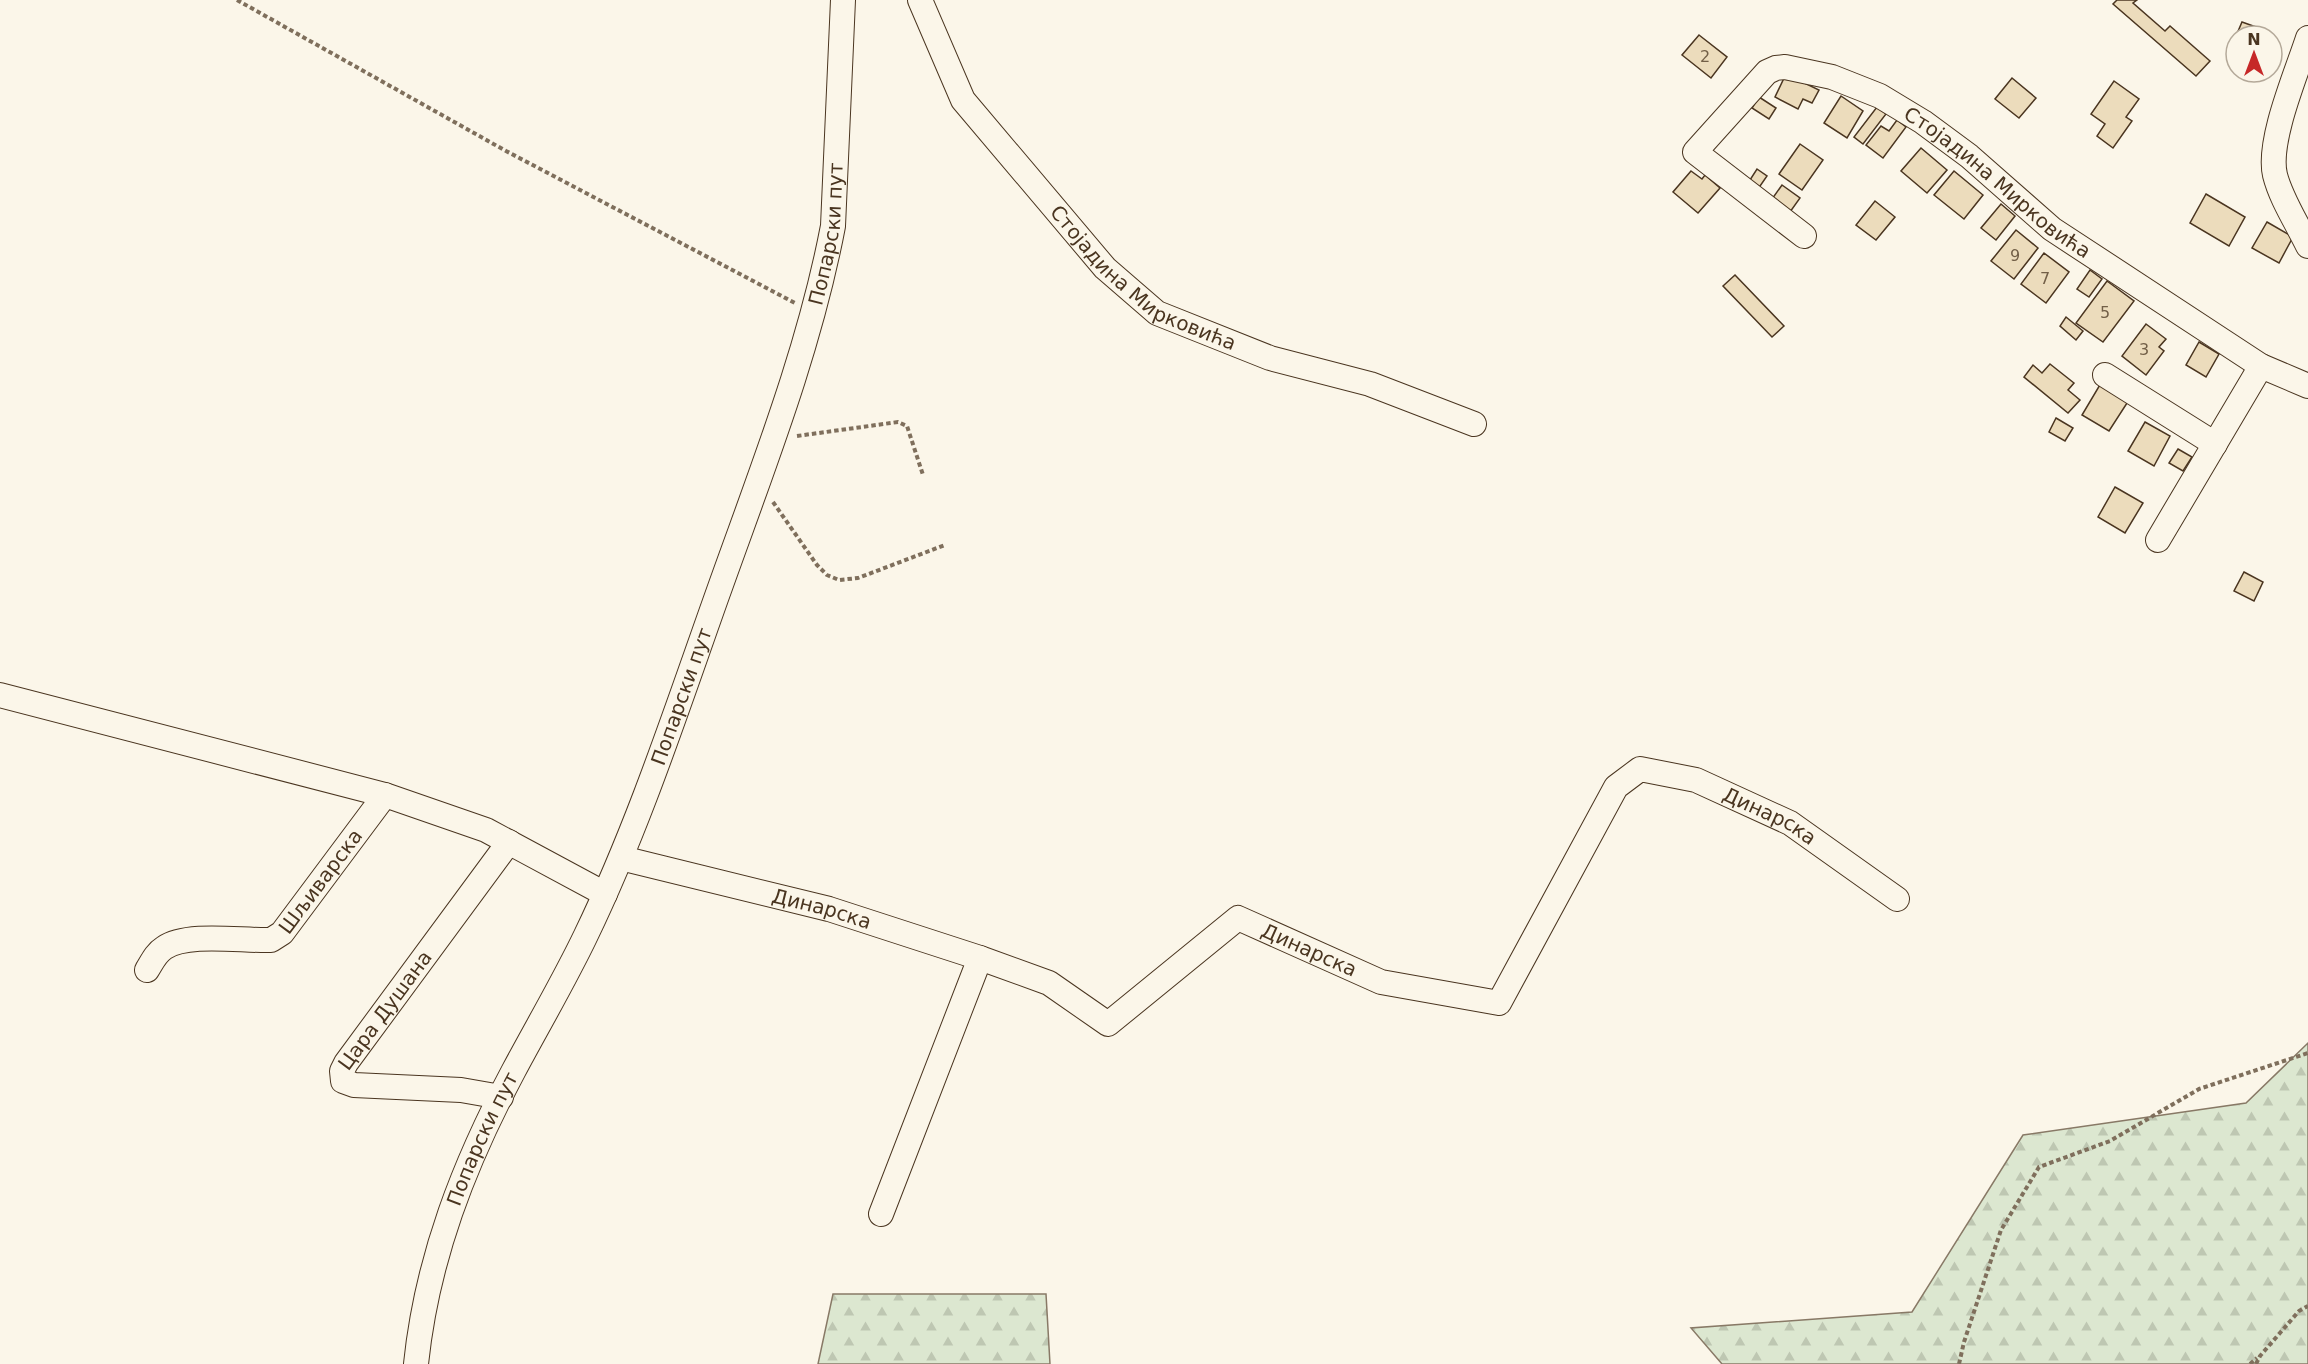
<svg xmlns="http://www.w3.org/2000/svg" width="2308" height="1364" font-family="'DejaVu Sans',sans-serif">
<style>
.forest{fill:url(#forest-firs);stroke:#887966;stroke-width:1.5}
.building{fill:#ecdcbc;stroke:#4a3520;stroke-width:1.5}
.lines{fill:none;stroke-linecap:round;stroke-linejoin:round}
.minor-casing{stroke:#4a3520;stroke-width:26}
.path{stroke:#7f6f5c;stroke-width:4;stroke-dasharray:4.5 3;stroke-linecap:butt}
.minor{stroke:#fbf6e9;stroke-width:24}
.labels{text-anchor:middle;stroke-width:4.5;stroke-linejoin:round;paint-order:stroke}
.number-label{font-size:16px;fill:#725f47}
.street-label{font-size:20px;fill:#4a3520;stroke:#fbf6e9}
</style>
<defs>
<pattern id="forest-firs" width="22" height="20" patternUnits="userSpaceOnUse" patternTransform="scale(1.5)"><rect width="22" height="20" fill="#dce7d0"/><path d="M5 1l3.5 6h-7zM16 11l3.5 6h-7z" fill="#bec7b2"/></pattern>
</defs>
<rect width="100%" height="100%" fill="#fbf6e9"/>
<!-- forest -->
<g class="forest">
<path d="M2308,1043v321h-586l-31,-36 221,-16 111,-177 223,-32z"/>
<path d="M833,1294h213l4,70h-232z"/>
</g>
<!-- building -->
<g class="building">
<path d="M2117,0h20l-4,3 32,28 5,-5 40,35 -14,15 -83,-72z"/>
<path d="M2242,22l28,10 -2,4h-32z"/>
<path d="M1699,35l28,22 -16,21 -29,-23z"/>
<path d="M2236,36v25l-8,-3z"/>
<path d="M1786,74l33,16 -7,13 -9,-4 -5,10 -23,-12z"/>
<path d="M2012,78l24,20 -17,20 -24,-19z"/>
<path d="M2114,81l25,18 -13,18 6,4 -19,27 -16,-12 8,-12 -14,-10z"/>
<path d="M1841,96l22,15 -16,27 -23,-15z"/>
<path d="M1759,97l17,11 -7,11 -17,-11z"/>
<path d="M1877,107l9,7 -23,30 -9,-7z"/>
<path d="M1897,120l9,7 -23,31 -17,-13 15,-19 8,5z"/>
<path d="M1800,144l23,16 -21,30 -23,-16z"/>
<path d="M1921,148l26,22 -20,23 -26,-22z"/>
<path d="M1757,169l10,7 -9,13 -10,-6z"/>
<path d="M1691,171l11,8 3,-4 15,13 -22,25 -25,-21z"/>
<path d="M1954,171l29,24 -19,24 -30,-24z"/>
<path d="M1782,185l18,13 -10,14 -18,-13z"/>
<path d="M2206,194l39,23 -16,29 -39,-23z"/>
<path d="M1875,201l20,16 -19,23 -20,-15z"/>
<path d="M2001,204l14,12 -19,24 -15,-12z"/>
<path d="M2267,222l26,15 -14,26 -27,-15z"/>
<path d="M2016,230l22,18 -24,31 -23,-18z"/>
<path d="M2044,253l25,19 -23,31 -25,-19z"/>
<path d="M2090,270l12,9 -13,18 -12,-8z"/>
<path d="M1735,275l49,51 -12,11 -49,-51z"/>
<path d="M2107,281l27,20 -31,41 -27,-19z"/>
<path d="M2066,317l17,14 -7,9 -16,-14z"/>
<path d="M2146,324l20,15 -7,8 5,4 -18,24 -24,-19z"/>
<path d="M2199,342l20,12 -13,23 -20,-12z"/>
<path d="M2050,364l24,19 -6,7 12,10 -12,13 -44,-36 9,-12 9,8z"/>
<path d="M2101,383l28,17 -20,31 -27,-16z"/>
<path d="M2056,418l17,10 -8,13 -16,-9z"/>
<path d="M2145,422l25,14 -16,30 -26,-15z"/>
<path d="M2178,449l14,8 -9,14 -14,-8z"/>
<path d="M2115,487l28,16 -18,30 -27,-16z"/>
<path d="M2244,572l19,10 -9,19 -20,-10z"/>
</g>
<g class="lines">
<defs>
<g id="minor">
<path id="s1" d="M920,0l43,100 142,168 52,45 113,45 100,26 104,40"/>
<path d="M2308,38c-11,34 -41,103 -33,137 6,24 22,48 33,71"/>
<path id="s2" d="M1804,236l-109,-84 72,-80 9,-4 9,-1 47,10 48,19 43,26 46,34 83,73 209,137 47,20"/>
<path d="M2105,375l110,69"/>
<path d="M2158,540l103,-174"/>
<path d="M0,695l385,100 101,35 119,64"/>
<path id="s3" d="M621,858l208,51 151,49 69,25 59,41 130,-106 143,64 118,21 117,-216 24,-18 56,11 94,43 107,76"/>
<path id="s4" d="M147,970c5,-8 9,-17 17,-22 21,-15 72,-8 97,-8h10l11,-7 103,-138"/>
<path id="s5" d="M501,1097l-40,-7 -107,-5 -11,-4 -1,-10 4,-8 163,-221"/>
<path d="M881,1214l99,-256"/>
<path id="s6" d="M416,1364c11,-106 48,-200 98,-294 24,-45 50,-89 72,-135 53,-110 91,-227 132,-342 43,-121 91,-241 115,-367l10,-226"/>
</g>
</defs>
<!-- minor casing -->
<use href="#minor" class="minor-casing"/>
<!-- path -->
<g class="path">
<path d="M237,0l269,151 289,152"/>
<path d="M797,436l101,-14 9,4 16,49"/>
<path d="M773,502l44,63 10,10 12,5 19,-2 87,-33"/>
<path d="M1959,1364l5,-22 37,-112 38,-63 71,-26 89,-52 109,-36"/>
<path d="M2250,1364l7,-6"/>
<path d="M2256,1364l4,-8 39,-45 9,-5"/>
</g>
<!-- minor -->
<use href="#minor" class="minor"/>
</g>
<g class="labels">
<!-- number labels -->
<g class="number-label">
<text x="1705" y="62">2</text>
<text x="2015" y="261">9</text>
<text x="2045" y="284">7</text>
<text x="2105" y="318">5</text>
<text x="2144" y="355">3</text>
</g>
<!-- street labels -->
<g class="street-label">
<text dy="7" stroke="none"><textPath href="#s2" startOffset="510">Стојадина Мирковића</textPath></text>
<text dy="7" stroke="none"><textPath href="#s6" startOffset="1208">Попарски пут</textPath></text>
<text dy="7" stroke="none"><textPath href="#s1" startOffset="366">Стојадина Мирковића</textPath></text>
<text dy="7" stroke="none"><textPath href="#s6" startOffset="722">Попарски пут</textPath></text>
<text dy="7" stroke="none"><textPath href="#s3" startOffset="1377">Динарска</textPath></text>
<text dy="7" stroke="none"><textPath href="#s4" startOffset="214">Шљиварска</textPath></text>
<text dy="7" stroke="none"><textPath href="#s3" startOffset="207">Динарска</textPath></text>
<text dy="7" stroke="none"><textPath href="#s3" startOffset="764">Динарска</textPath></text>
<text dy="7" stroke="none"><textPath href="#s5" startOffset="244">Цара Душана</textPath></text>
<text dy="7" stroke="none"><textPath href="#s6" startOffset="236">Попарски пут</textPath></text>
</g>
</g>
<!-- north arrow -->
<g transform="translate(2254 54)"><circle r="28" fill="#fbf6e9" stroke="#b4a999" stroke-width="1.5"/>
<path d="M0-4.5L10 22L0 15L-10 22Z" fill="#c62828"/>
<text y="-9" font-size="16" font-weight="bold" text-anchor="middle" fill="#4a3520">N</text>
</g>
</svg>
